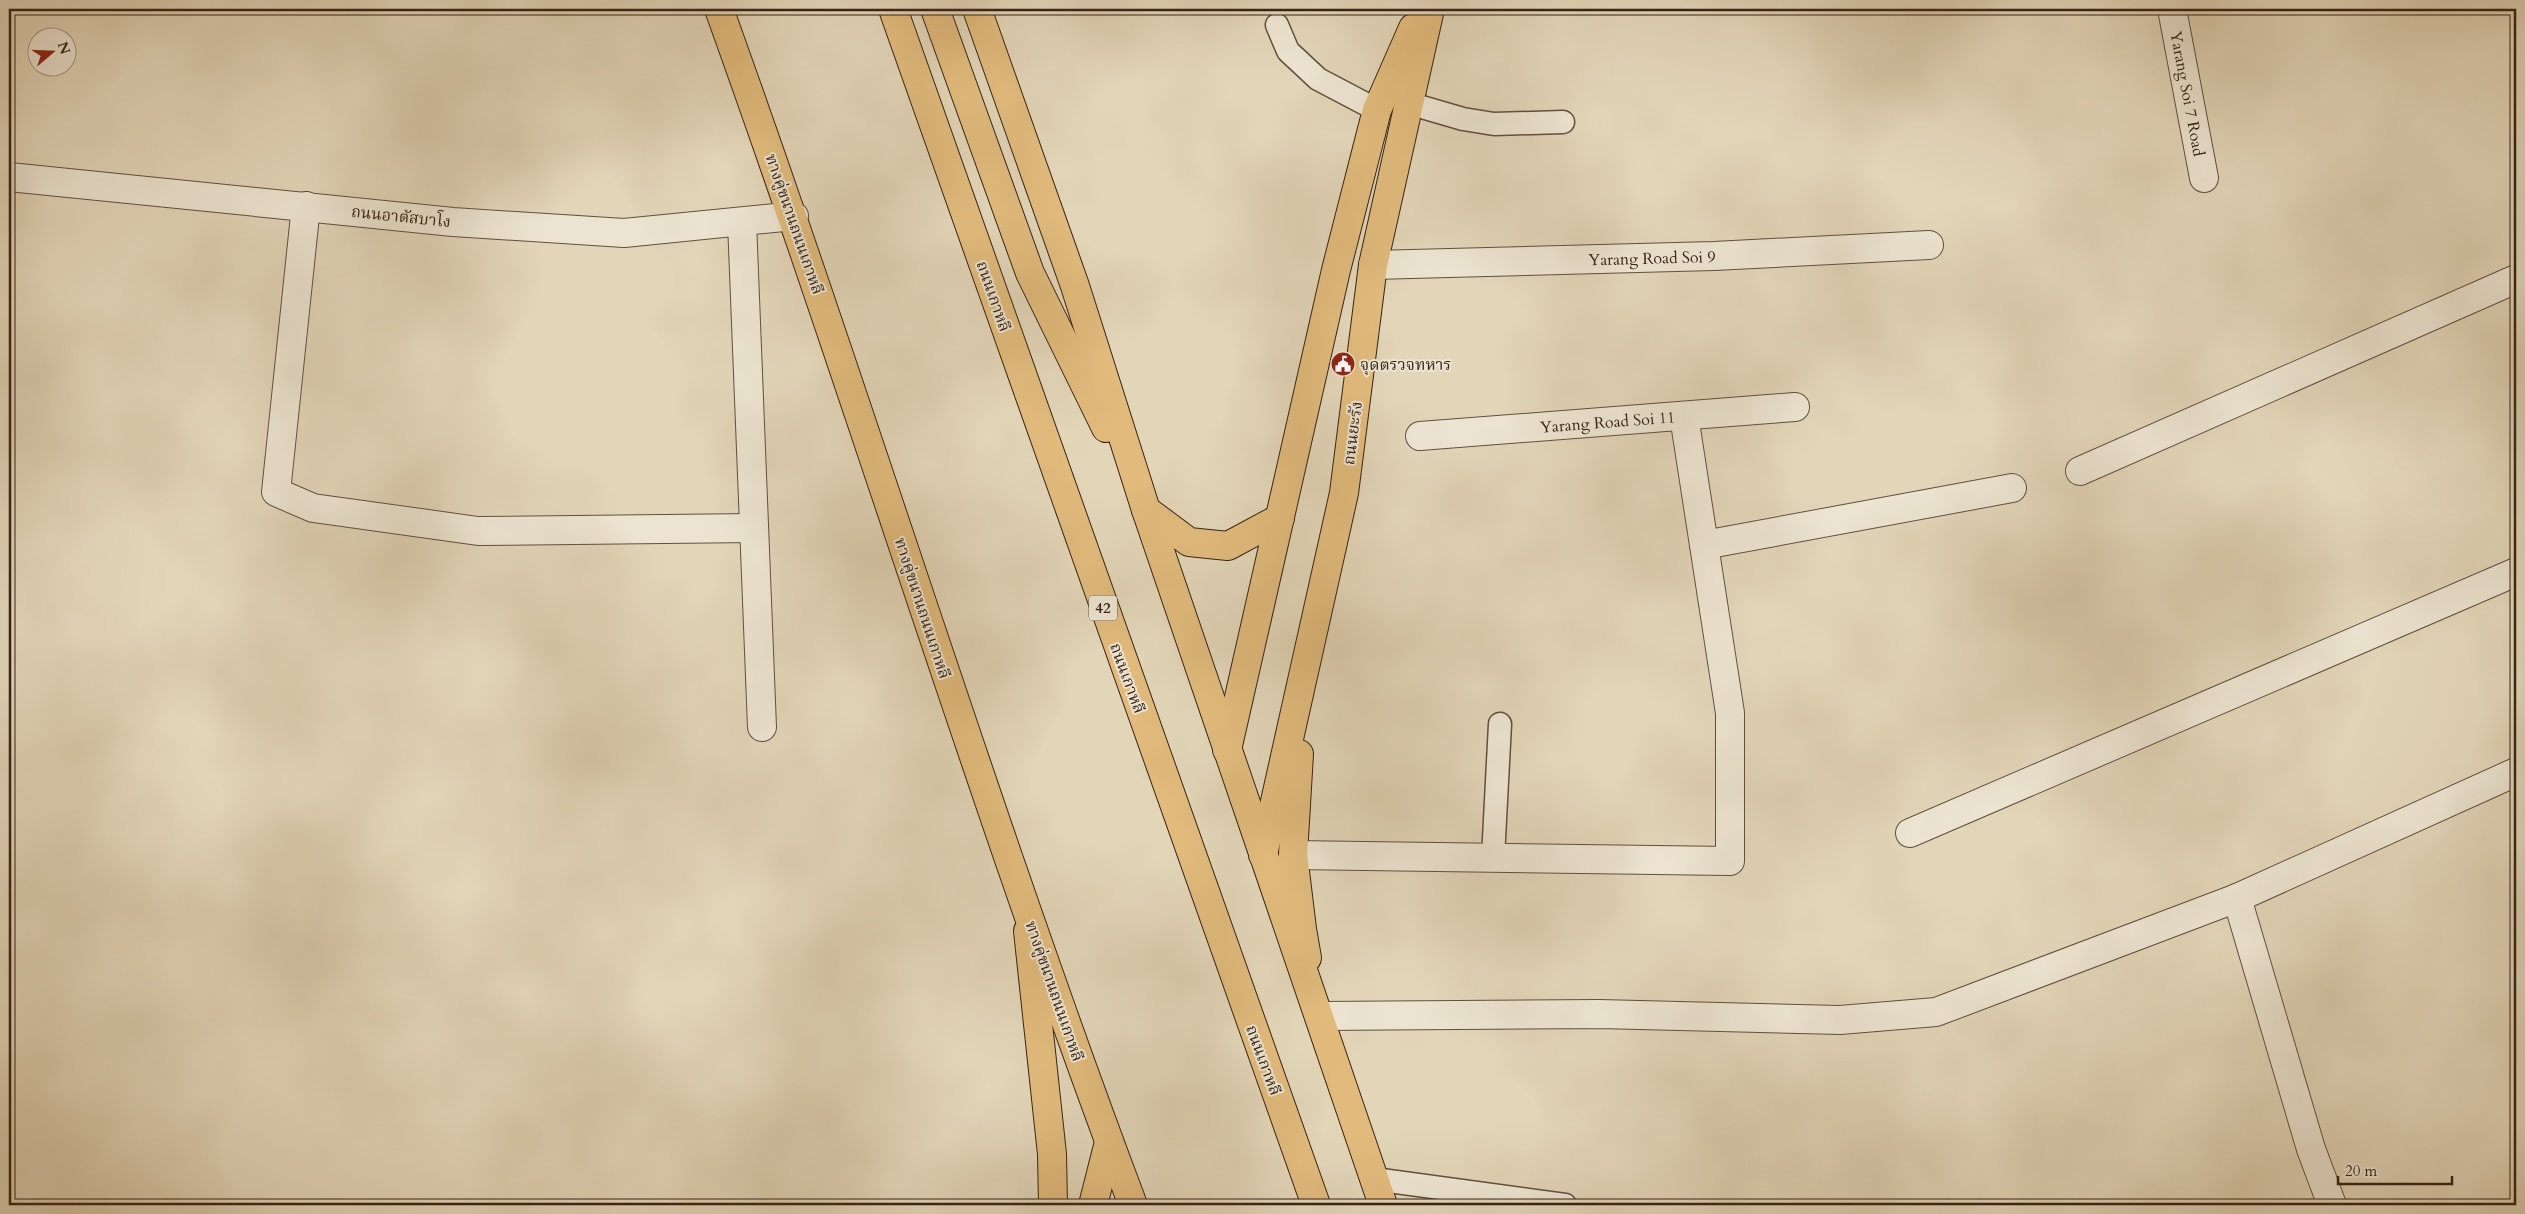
<svg xmlns="http://www.w3.org/2000/svg" width="2525" height="1214" font-family="Cardo,'Noto Serif Thai',serif">
<style>
.lines{fill:none;stroke-linecap:round;stroke-linejoin:round}
.lane-casing{stroke:#61503f;stroke-width:25}
.street-casing{stroke:#61503f;stroke-width:30}
.primary-casing{stroke:#362317;stroke-width:30}
.highway-casing{stroke:#362317;stroke-width:30}
.lane{stroke:#ece4d1;stroke-width:22}
.street{stroke:#ece4d1;stroke-width:28}
.primary{stroke:#e1ba7c;stroke-width:28}
.highway{stroke:#e1ba7c;stroke-width:28}
.labels{text-anchor:middle;stroke-width:4;stroke-linejoin:round;paint-order:stroke}
.shield{fill:#ece4d1;stroke:#6d5d4f;stroke-width:1}
.shield-label{font-size:15px;font-weight:bold;fill:#362317}
.street-label{font-size:16px;fill:#362317;stroke:#ece4d1}
.poi-label{font-size:16px;fill:#362317;stroke:#ece4d1;text-anchor:start}
</style>
<rect width="100%" height="100%" fill="#e2d5b8"/>
<filter id="stains"><feTurbulence type="fractalNoise" baseFrequency=".004" numOctaves="4"/><feColorMatrix values="0 0 0 0 .2 0 0 0 0 .09 0 0 0 0 .02 0 0 0 .5 -.17"/></filter>
<radialGradient id="worn" r=".72"><stop offset=".6" stop-color="#630" stop-opacity="0"/><stop offset="1" stop-color="#630" stop-opacity=".3"/></radialGradient>
<g class="lines">
<defs>
<g id="lane">
<path d="M1277,25l11,26 30,28 59,31"/>
<path d="M1408,103l55,16 31,5 69,-2"/>
<path d="M1493,858l7,-134"/>
<path d="M1374,1179l191,26"/>
</g>
<g id="street">
<path id="s1" d="M2172,9l32,169"/>
<path d="M9,177l444,45 171,11 170,-17"/>
<path d="M306,206l-30,286 37,16 165,23 276,-3"/>
<path d="M742,222l20,505"/>
<path id="s2" d="M1373,265l341,-9 215,-11"/>
<path id="s3" d="M1420,436l375,-29"/>
<path d="M2080,471l436,-192"/>
<path d="M1704,545l308,-57"/>
<path d="M1910,833l606,-261"/>
<path d="M1293,855l437,6v-148l-46,-297"/>
<path d="M2237,898l74,251 21,56"/>
<path d="M1319,1016l280,-2 241,6 96,-8 301,-114 279,-126"/>
</g>
<g id="primary">
<path d="M1146,510l43,32 39,4 52,-28"/>
<path d="M1227,750l109,-480 41,-160 36,-82"/>
<path d="M1299,754l-6,101 9,74 5,29"/>
<path d="M1263,855l81,-362 29,-228 57,-256"/>
<path d="M1028,931l24,223 1,51"/>
<path d="M1093,1205l16,-63"/>
</g>
<g id="highway">
<path d="M719,9c143,397 265,801 414,1196"/>
<path d="M893,9l423,1196"/>
<path d="M935,9l95,264 76,155"/>
<path d="M977,9l98,277 71,224 237,695"/>
</g>
</defs>
<!-- lane casing -->
<use href="#lane" class="lane-casing"/>
<!-- street casing -->
<use href="#street" class="street-casing"/>
<!-- primary casing -->
<use href="#primary" class="primary-casing"/>
<!-- highway casing -->
<use href="#highway" class="highway-casing"/>
<!-- lane -->
<use href="#lane" class="lane"/>
<!-- street -->
<use href="#street" class="street"/>
<!-- primary -->
<use href="#primary" class="primary"/>
<!-- highway -->
<use href="#highway" class="highway"/>
</g>
<!-- icons -->
<defs>
<symbol id="civic-disc" viewBox="-11 -11 22 22"><circle r="9.5" fill="#8f2418" stroke="#ece4d1"/><path d="M-.6-6.5H3V-4.5H.6V-3L4-1V1h2V6H-6V1h2V-1L-.6-3ZM-1.2 2.5V6h2.4V2.5Z" fill="#fff"/></symbol>
</defs>
<g fill-rule="evenodd">
<use href="#civic-disc" x="1329" y="350" width="28" height="28"/>
</g>
<g class="labels">
<!-- shield labels -->
<rect class="shield" x="1089" y="595.5" width="28" height="25" rx="4"/>
<g class="shield-label">
<text x="1103" y="613">42</text>
</g>
<!-- street labels -->
<g class="street-label">
<text dy="6" stroke="none"><textPath href="#s1" startOffset="86">Yarang Soi 7 Road</textPath></text>
<text transform="translate(401 216) rotate(6)" y="6">ถนนอาตัสบาโง</text>
<text transform="translate(795 224) rotate(71)" y="6">ทางคู่ขนานถนนเกาหลี</text>
<text dy="6" stroke="none"><textPath href="#s2" startOffset="279">Yarang Road Soi 9</textPath></text>
<text transform="translate(994 296) rotate(71)" y="6">ถนนเกาหลี</text>
<text dy="6" stroke="none"><textPath href="#s3" startOffset="188">Yarang Road Soi 11</textPath></text>
<text transform="translate(1352 433) rotate(-83)" y="6">ถนนยะรัง</text>
<text transform="translate(923 608) rotate(72)" y="6">ทางคู่ขนานถนนเกาหลี</text>
<text transform="translate(1128 678) rotate(70)" y="6">ถนนเกาหลี</text>
<text transform="translate(1055 991) rotate(71)" y="6">ทางคู่ขนานถนนเกาหลี</text>
<text transform="translate(1264 1060) rotate(70)" y="6">ถนนเกาหลี</text>
</g>
<!-- poi labels -->
<g class="poi-label">
<text x="1360" y="370">จุดตรวจทหาร</text>
</g>
</g>
<!-- margin -->
<rect width="2525" height="1214" fill="none" stroke="#e2d5b8" stroke-width="30"/>
<rect x="10" y="10" width="2505" height="1194" fill="none" stroke="#362317" stroke-width="2.5"/>
<rect x="15" y="15" width="2495" height="1184" fill="none" stroke="#362317"/>
<!-- north arrow -->
<g transform="translate(52 52) rotate(71)"><circle r="24" fill="#ece4d1" stroke="#a39787"/>
<path d="M0-4L9 19L0 12L-9 19Z" fill="#8f2418"/>
<text y="-8" font-size="14" font-weight="bold" text-anchor="middle" fill="#362317">N</text>
</g>
<!-- scale -->
<path d="M2338 1176v8h114v-8" fill="none" stroke="#362317" stroke-width="2.5"/>
<text x="2345" y="1176" font-size="15" fill="#362317" stroke="#ece4d1" stroke-width="4" paint-order="stroke">20 m</text>
<rect width="100%" height="100%" filter="url(#stains)"/>
<rect width="100%" height="100%" fill="url(#worn)"/>
</svg>
